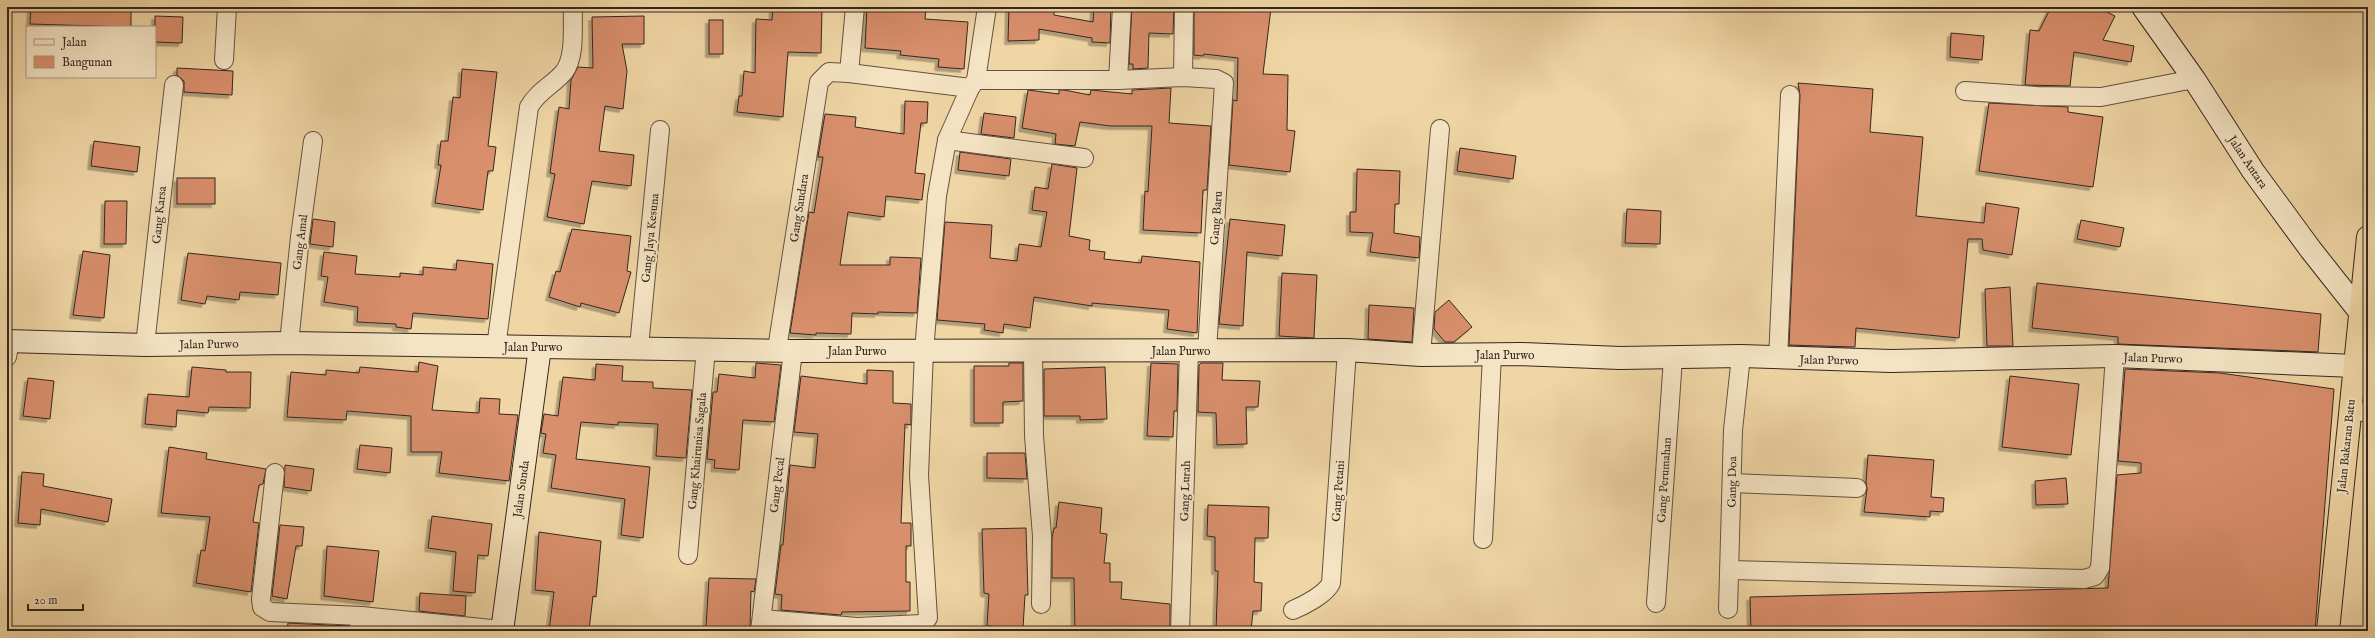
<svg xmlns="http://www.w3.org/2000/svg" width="2375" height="638" font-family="'IM FELL English',serif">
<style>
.building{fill:#d98f6c;stroke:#342620;filter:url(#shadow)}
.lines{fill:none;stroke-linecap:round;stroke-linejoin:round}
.street-casing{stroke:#635241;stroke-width:20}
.secondary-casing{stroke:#342620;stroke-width:24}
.highway-casing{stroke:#342620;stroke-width:24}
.street{stroke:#f5e4c4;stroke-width:18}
.secondary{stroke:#f5e4c4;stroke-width:22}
.highway{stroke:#f0d6a5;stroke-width:22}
.labels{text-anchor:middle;stroke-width:4;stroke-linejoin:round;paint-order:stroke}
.street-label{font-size:12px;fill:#342620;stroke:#f5e4c4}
</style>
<defs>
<filter id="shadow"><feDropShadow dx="-3.5" dy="3.5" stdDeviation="0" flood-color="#0004"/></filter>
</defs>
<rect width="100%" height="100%" fill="#f0d6a5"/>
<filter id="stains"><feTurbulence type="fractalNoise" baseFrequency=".005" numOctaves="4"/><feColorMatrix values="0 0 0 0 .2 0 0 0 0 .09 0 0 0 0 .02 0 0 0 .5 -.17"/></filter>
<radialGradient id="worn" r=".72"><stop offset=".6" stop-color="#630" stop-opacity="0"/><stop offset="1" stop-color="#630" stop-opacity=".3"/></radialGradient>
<!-- building -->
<g class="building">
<path d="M31,7h100v20l-101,-3z"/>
<path d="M773,7h49l-1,46 -33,-1 -5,65 -46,-5 2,-16h3l2,-25 11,2 1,-54 16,1z"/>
<path d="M867,7h59l-1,12 43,3 -4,47 -26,-2 1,-8 -39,-4 1,-4 -36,-3z"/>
<path d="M1009,7h45v8l39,7 1,-15h17l-1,36 -18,-1v-4l-53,-9v11l-31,1z"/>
<path d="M1132,7h42l-1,27 -24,-1 -1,35 -15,1v-5h-4z"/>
<path d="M1194,7l77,1 -8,66 25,1 -1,55 8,1 -5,41 -61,-7 4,-65 4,1 1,-43 -34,-4 -1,2 -9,-1z"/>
<path d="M2051,7h46l18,9 -12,24 31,6 -3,16 -57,-10 -4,34 -45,-1 5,-55 9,1z"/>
<path d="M155,16l28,1 -1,26 -27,-1z"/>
<path d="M644,16v28h-22l5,27 -4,38 -18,-3 -6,45 35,4 -3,31 -39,-5 -8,43 -37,-7 8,-43 -5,-1 9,-66 10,2 2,-29 7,-13 15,1 -1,-51z"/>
<rect x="709" y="20" width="14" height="34"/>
<path d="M1951,33l33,3 -2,24 -32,-3z"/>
<path d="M177,68l56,3 -1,24 -48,-3v-11l-7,-6z"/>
<path d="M462,69l35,3 -9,74 8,1 -3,24h-5l-5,39 -48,-7 6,-38h-3l3,-24h7l5,-44 7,1z"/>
<path d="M1798,83l75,6 -3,43 53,5 -7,79 68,7 2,-20 33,5 -7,47 -29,-5 -1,-11h-14l-9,99 -103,-10 -1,19 -66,-2 11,-250z"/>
<path d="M1171,88l-2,35 42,3 -4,64h-4l-2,43 -58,-3 2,-39 3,1 4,-66h-42l-30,-4 -5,24 -20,-2 1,-10 -34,-6 6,-38 31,4v-4h5l26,5 1,-5 41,4v-4z"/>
<path d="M905,101l23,1 -1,21h-6l-6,50 10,1 -3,26 -36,-4 -2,21 -36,-5 -8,53h50v-8l31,1 -4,55 -39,-1v2l-26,-1 -1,21 -35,-1v2l-26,-2 19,-121 5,1 9,-56h-5l7,-43 31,3 -1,10 49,7z"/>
<path d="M1989,103l79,4v5l35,5 -10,70 -114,-16z"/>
<path d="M984,113l32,4 -2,21 -33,-4z"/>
<path d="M94,141l46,6 -3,25 -46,-6z"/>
<path d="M1460,148l56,8 -3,23 -56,-8z"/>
<path d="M960,152l51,7 -2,17 -51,-6z"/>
<path d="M1052,164l25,4 -8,68 21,4 -1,10 16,2 -1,7 37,4 1,-7 58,6 -3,71 -30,-4 2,-19 -77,-7v3l-58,-9 -4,31 -26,-4 -1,9 -19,-3 1,-6 -48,-4 8,-98 47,3 -2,33 27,3 2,-17 22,3 6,-35 -15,-2 3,-23 13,2z"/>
<path d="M1357,169l43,2 -1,33h-4l-1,29 26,4 -1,21 -49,-6 3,-19 -23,-1v-20h6z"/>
<rect x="177" y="178" width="38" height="26"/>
<path d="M105,201h22l-1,43h-22z"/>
<path d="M1627,209l34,2 -1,33 -35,-1z"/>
<path d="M313,219l22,3 -2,25 -23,-3z"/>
<path d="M1230,219l55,6 -3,31 -35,-4 -4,74 -24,-2z"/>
<path d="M2081,220l43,8 -4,19 -43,-8z"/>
<path d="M572,229l59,7 -4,35 4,1 -12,41 -38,-10 -1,4 -31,-10 7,-26 4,1z"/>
<path d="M83,251l27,4 -6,63 -31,-3z"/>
<path d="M324,252l33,4 -2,18 45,3v-4l23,2v-8l33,3 1,-10 36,4 -5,55 -75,-6 -2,16 -15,-2v-3l-39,-2 1,-15 -34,-5 4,-25 -7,-1z"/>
<path d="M188,253l93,10 -3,32 -38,-3 -1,8 -32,-4 -2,8 -24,-4z"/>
<path d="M1282,273l35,2 -3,63 -35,-2z"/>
<path d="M2037,283l284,31 -3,38 -200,-8v-7l-86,-9z"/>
<path d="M2010,287l3,59h-26l-2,-57z"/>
<path d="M1449,300l23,27 -18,15h-9l-11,-13 1,-17z"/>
<path d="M1369,305l45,3 -2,34 -44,-3z"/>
<path d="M419,362l19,4 -6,44 47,3 1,-15 20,1 -1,15 19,1 -9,66 -70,-8 3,-21h-31v-36l-64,-5 -1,9 -59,-3 4,-45 35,3v-5l33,3 1,-6 58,5z"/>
<path d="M756,363l25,2 -7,57 -31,-2 -4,50 -25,-2 1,-8 -8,-1 6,-67h4l2,-18 36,4z"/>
<path d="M1009,363h14v38l-20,1v21h-29v-57h35z"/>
<path d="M1151,363l27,1 -1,47h-3l-1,26 -26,-1z"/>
<path d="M1201,363h22l-1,17 38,1 -2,26h-12l1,37 -30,1 -1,-32 -18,-1 1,-47z"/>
<path d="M596,364l27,2 -1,15 31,1v6l39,2 -6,68 -30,-2 2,-32 -40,-2v3l-37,-3 -5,37 74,8 -7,71 -22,-3 4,-36 -74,-11 5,-33 -13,-2 3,-19 -5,-1 3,-19 14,2 5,-39 32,3z"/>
<path d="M192,367l34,3v2h25l-1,36 -41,-1 -1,6 -31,-3 -1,17 -31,-3 3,-30 41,3z"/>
<path d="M1105,367l2,52 -27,1v-4h-36v-47z"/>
<path d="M2125,369l95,4 114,16 -19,242h-564l-1,-34 358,-9 9,-113 24,-2v-10l-23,-2z"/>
<path d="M867,370l26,1v32l18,1v21l-6,-1 -4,99h10v23h-5v36h4v29l-68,1 -1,3 -60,-5 1,-15 -7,-1 6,-49h2l7,-80 25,3 3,-34 -24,-2 7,-56 66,8z"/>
<path d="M2010,376l69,8 -8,71 -69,-8z"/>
<path d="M28,378l26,3 -4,38 -27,-3z"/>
<path d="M360,445l32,3 -2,25 -33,-4z"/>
<path d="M169,447l38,6 -1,6 60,10 -3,15 -4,1 -6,37 6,1 -8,69 -55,-9 5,-33 4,1 5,-34 -49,-4z"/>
<path d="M987,453h38l2,26 -40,-1z"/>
<path d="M1868,455l66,5 -3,37 13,1 -1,14 -13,-1v6l-66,-5 3,-23 -1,-7z"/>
<path d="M285,465l29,4 -3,22 -27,-4z"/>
<path d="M22,472l22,2 -1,12 69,13 -4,23 -67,-13 -1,16 -22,-2z"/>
<path d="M2066,478l2,26 -32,1 -1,-24z"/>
<path d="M1059,502l43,6 -2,25 7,1 -3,29h6v19h12l-1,17 49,5v27h-95l-1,-53h-22v-40l2,-10h2z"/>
<path d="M1208,505l61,2 -1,31h-13l-1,44 8,1 -1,28h-8l-2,20h-35l2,-60h-3v-34l-8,-1z"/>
<path d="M432,516l60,8 -4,32 -10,-1 -3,38 -22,-2 3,-39 -28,-4z"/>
<path d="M280,525l24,2 -2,19h-6l-9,53 -15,-3z"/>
<path d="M1026,528l2,67h-3l-2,33 -36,-2 2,-32 -5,-1 -2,-64z"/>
<path d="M539,532l62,9 -5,56 -3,-1 -4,34 -40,1 5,-39 -19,-2z"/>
<path d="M327,546l52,5 -6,51 -49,-6z"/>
<path d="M709,578l47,1 -2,13 -3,-1 -1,37 -44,-1z"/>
<path d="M420,593l46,3 -1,20 -46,-5z"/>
<path d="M288,623l61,3v5h-62z"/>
</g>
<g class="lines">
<defs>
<g id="street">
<path d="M224,60l3,-53"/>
<path d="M849,73l6,-66"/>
<path d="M1183,77l1,-70"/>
<path d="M976,80h142l65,-3 33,2 8,4 -17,268"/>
<path d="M1118,80l4,-73"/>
<path d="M1965,91l72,5 64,1 93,-18"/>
<path d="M947,140l137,18"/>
<path d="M289,343l11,-106 13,-96"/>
<path d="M145,345l29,-260"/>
<path d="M496,347l33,-240c9,-16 24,-22 35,-35 12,-16 8,-46 9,-65"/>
<path d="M639,347l21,-217"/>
<path d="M777,349l42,-267 10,-10 20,1 121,15"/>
<path d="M1033,350l1,86 8,100 -1,68"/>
<path d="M1421,355l19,-226"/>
<path d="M7,357l3,-16"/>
<path d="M1778,359l12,-264"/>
<path d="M2349,411l17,1"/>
<path d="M275,473l-14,126 1,8 8,5 91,4"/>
<path d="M1732,483l125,5"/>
<path d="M1483,539l9,-184"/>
<path d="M688,555l18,-207"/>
<path d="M1730,570l354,9 11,-3 5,-8 15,-212"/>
<path d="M1656,603l17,-245"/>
<path d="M1728,609l5,-179 8,-74"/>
<path d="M1293,610c12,-5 33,-16 38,-27l16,-233"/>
<path d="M762,619l95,8 -1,4"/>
<path d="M857,627l65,-3 6,-6 -9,-143 5,-124 13,-155 10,-56 23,-52 6,-8 11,-73"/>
<path d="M359,631l2,-15 141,14"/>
<path d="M760,631l33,-280"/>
<path d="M1180,631l9,-280"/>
</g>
<g id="secondary">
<path d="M2143,7l51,72 59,92 58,79 49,62"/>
<path d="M7,341l138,4 144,-2 504,8 554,-1 74,5 100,-1 99,4 121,-2 150,5 224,-5 240,10"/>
<path d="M502,631l38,-284"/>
</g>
<path id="highway" d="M2328,631l40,-394"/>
</defs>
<!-- street casing -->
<use href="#street" class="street-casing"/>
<!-- secondary casing -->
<use href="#secondary" class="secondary-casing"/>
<!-- highway casing -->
<use href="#highway" class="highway-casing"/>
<!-- street -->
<use href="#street" class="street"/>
<!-- secondary -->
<use href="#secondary" class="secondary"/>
<!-- highway -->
<use href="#highway" class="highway"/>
</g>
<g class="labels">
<!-- street labels -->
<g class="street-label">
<text transform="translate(2248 162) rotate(56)" y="4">Jalan Antara</text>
<text transform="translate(799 208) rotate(-81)" y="4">Gang Saudara</text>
<text transform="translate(159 215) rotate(-84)" y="4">Gang Karsa</text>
<text transform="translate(1216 218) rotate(-86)" y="4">Gang Baru</text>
<text transform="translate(650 238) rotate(-84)" y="4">Gang Jaya Kesuna</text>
<text transform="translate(300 242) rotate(-83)" y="4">Gang Amal</text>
<text transform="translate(209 344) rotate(-1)" y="4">Jalan Purwo</text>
<text x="533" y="351">Jalan Purwo</text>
<text x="857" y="355">Jalan Purwo</text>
<text x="1181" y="355">Jalan Purwo</text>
<text x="1505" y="359">Jalan Purwo</text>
<text transform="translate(2153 358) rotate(2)" y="4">Jalan Purwo</text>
<text transform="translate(1829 360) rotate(1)" y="4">Jalan Purwo</text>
<text transform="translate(2346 446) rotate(-84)" y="4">Jalan Bakaran Batu</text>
<text transform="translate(697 451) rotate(-85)" y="4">Gang Khairunisa Sagala</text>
<text transform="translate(1664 480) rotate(-86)" y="4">Gang Perumahan</text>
<text transform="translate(1732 482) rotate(-89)" y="4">Gang Doa</text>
<text transform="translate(777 485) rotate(-83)" y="4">Gang Pecal</text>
<text transform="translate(521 489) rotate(-82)" y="4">Jalan Sunda</text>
<text transform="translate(1185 491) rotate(-88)" y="4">Gang Lurah</text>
<text transform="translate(1338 491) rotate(-86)" y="4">Gang Petani</text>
</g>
</g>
<!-- margin -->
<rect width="2375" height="638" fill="none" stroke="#f0d6a5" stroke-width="24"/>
<rect x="8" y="8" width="2359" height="622" fill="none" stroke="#342620" stroke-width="2"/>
<rect x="12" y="12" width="2351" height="614" fill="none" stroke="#342620"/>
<!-- legend -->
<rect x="26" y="26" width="130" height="52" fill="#f5e4c4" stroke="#a89882"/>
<rect x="34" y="39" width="20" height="6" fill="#f5e4c4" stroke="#a89882"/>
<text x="62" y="46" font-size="12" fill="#342620">Jalan</text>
<rect x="34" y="56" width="20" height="12" fill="#d98f6c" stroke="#a89882"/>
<text x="62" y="66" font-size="12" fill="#342620">Bangunan</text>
<!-- scale -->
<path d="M28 604v6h55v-6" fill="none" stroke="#342620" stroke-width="2"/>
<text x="34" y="604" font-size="12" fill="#342620" stroke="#f5e4c4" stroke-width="3" paint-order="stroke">20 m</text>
<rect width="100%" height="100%" filter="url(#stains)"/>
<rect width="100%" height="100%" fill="url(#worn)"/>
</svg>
